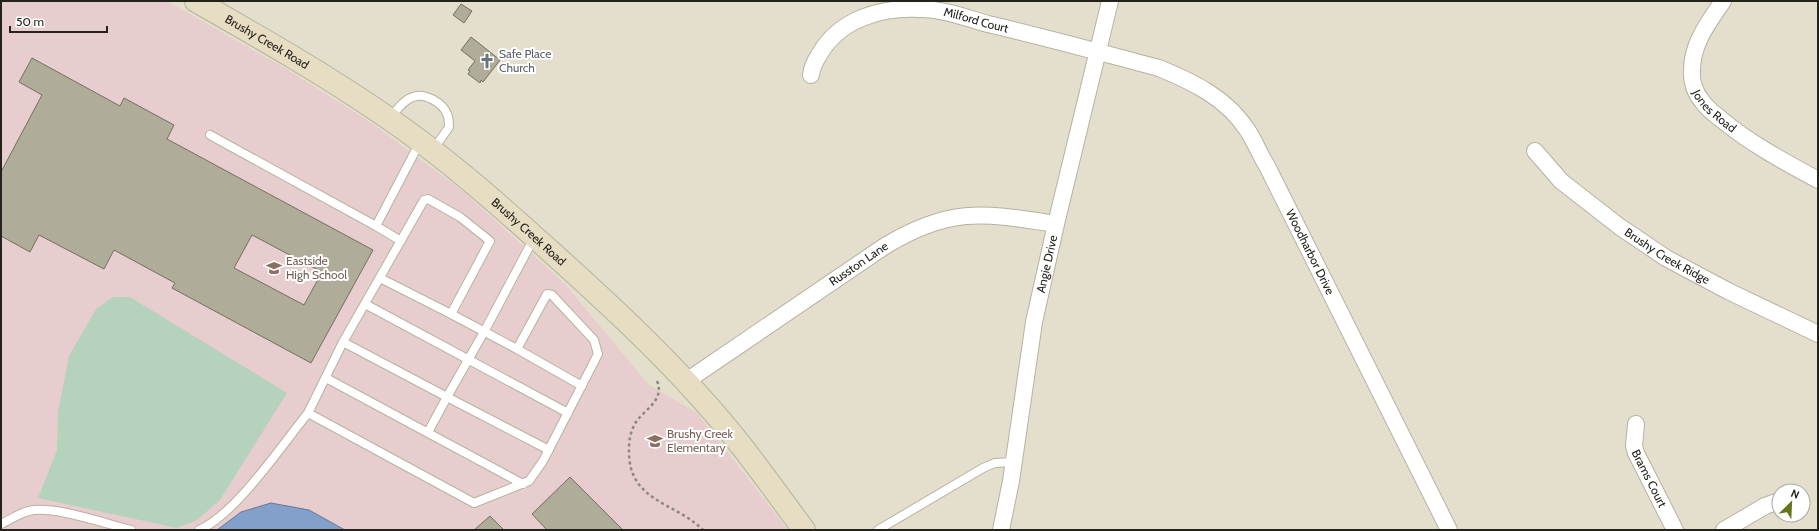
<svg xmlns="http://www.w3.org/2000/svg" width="1819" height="531" font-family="Cabin,sans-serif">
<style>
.education{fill:#e8cdce}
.green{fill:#b4d2bc}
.water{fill:#82a0c9;stroke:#667a95}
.building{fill:#b0ac9a;stroke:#736f5e;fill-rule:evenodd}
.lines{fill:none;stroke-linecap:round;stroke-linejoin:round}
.lane-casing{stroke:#b6b2a0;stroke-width:10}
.street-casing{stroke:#b6b2a0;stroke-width:18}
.secondary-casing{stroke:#b6b2a0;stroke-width:24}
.path{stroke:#8c897c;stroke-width:2.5;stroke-dasharray:3 3;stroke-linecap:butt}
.lane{stroke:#fff;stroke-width:8}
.street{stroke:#fff;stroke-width:16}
.secondary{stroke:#e7ddc2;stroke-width:22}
.labels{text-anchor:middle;stroke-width:4;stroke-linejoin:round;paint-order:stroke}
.street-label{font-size:12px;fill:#23221b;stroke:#fff}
.worship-label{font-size:12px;fill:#5b616d;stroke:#fff;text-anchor:start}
.education-label{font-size:12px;fill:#785e54;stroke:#fff;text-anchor:start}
</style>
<rect width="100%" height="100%" fill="#e3dfcc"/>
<!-- education -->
<path class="education" d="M1,1h166l121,69 85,54 91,68 102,93 82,99 49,29 91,117h-787z"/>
<!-- green -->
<path class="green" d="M113,297h17l157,96 -67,107 -23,20 -20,8 -139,-30 19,-48 1,-38 11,-56 27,-47z"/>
<!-- water -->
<path class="water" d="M271,503l38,7 36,20h-128l24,-18z"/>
<!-- building -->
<g class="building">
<path d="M461,4l11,7 -8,12 -11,-8z"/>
<path d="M471,37l29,23 -17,22 -2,-2 -1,3 -12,-9 2,-3 -2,-1 7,-9 -14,-11z"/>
<path d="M32,58l88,48 4,-8 50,27 -7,14 206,111 -62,113 -139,-75 3,-5 -61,-33 -10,19 -65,-34 -9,17 -29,-16v-64l41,-77 -23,-13zM252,235l70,37 -18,33 -70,-37z"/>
<path d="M570,477l53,53h-76l-15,-16z"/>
<path d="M490,516l14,14h-30z"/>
</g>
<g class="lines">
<defs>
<g id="lane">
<path d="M390,118c6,-7 13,-18 23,-21 11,-5 30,6 34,17 2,4 2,9 2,13l-16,23"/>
<path d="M210,135l166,91 44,-84"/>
<path d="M376,226l25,15"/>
<path d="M380,278l71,36"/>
<path d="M365,304l203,109"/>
<path d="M343,342l-35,71 166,90 55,-22 14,-20 55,-107 -4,-14 -42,-45 -5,-1 -30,55 -66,-35 39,-73 -30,-24 -32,-18 -4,1 -81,142 104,55 37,-65 50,-94"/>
<path d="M517,349l65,37"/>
<path d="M326,378l197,106"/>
<path d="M428,432l19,-35 102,53"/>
<path d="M1,524c9,-4 18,-11 28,-13 24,-6 77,13 102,19"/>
<path d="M199,530c36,-15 83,-85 109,-117"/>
<path d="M878,530l105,-62 12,-5 18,-1"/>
</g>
<g id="street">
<path id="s1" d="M1723,1c-14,21 -31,42 -31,69 -1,11 3,23 10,31 5,8 13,13 20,19 29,24 63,42 96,60"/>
<path id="s2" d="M811,75c1,-8 4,-14 8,-20 20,-36 62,-48 101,-46 23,0 47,9 68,15 57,13 114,29 171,44 34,14 68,30 89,63 7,11 12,24 19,35l182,364"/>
<path id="s3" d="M1535,151l26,30 59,46 46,31 62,33 90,43"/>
<path id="s4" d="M685,382l200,-136c66,-40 99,-33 171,-22"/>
<path id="s5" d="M1636,424l-2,22 2,7 39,77"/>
<path id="s6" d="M1001,530l10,-49 23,-159 22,-98 54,-223"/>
<path d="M1724,530l41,-24 14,-5"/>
</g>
<g id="secondary">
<path id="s7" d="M196,1c65,37 130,74 192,117 57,39 109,85 161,132 68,61 137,125 194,198 21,27 41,55 61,82"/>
</g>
</defs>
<!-- lane casing -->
<use href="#lane" class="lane-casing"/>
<!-- street casing -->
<use href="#street" class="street-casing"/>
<!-- secondary casing -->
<use href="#secondary" class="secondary-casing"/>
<!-- path -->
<path class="path" d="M657,381c8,19 -12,28 -21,41 -5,8 -7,17 -7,26 -2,54 45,53 74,82"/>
<!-- lane -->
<use href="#lane" class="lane"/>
<!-- street -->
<use href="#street" class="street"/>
<!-- secondary -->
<use href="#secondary" class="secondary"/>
</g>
<!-- icons -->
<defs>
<symbol id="church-bare" viewBox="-9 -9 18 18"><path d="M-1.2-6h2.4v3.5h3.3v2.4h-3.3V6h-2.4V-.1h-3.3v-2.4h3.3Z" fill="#6b7280" stroke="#fff" stroke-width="2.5" paint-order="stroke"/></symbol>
<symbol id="school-bare" viewBox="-9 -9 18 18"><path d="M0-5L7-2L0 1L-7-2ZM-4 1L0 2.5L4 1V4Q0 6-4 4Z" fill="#8d6e63" stroke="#fff" stroke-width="2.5" paint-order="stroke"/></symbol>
</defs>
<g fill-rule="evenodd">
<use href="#church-bare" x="476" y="50" width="22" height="22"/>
<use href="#school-bare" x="263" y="257" width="22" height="22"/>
<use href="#school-bare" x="644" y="430" width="22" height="22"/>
</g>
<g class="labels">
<!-- street labels -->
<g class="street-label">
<text dy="4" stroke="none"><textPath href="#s2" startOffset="196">Milford Court</textPath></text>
<text dy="4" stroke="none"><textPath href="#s7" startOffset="82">Brushy Creek Road</textPath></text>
<text dy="4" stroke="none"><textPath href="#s1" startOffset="126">Jones Road</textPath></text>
<text dy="4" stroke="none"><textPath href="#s7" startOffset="406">Brushy Creek Road</textPath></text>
<text dy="4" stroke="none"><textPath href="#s2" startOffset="632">Woodharbor Drive</textPath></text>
<text dy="4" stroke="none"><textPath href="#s3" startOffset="170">Brushy Creek Ridge</textPath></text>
<text dy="4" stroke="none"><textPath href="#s4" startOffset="210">Russton Lane</textPath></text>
<text dy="4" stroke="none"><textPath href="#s6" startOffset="270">Angie Drive</textPath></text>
<text dy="4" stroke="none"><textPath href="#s5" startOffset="58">Brams Court</textPath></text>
</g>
<!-- worship labels -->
<g class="worship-label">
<text x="499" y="58">Safe Place<tspan x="499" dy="14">Church</tspan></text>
</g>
<!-- education labels -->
<g class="education-label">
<text x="286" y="265">Eastside<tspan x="286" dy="14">High School</tspan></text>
<text x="667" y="438">Brushy Creek<tspan x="667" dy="14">Elementary</tspan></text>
</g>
</g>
<!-- border -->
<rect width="1819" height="531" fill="none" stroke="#23221b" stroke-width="4"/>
<!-- north arrow -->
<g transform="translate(1791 503) rotate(24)"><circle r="19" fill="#ffffff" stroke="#a7a7a4"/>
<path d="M0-3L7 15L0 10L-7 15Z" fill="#67731d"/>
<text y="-6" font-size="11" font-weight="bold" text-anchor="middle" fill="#23221b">N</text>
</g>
<!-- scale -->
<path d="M10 26v6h97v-6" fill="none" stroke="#23221b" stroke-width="2"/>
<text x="16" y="26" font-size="12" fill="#23221b" stroke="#ffffff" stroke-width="3" paint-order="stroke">50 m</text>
</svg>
